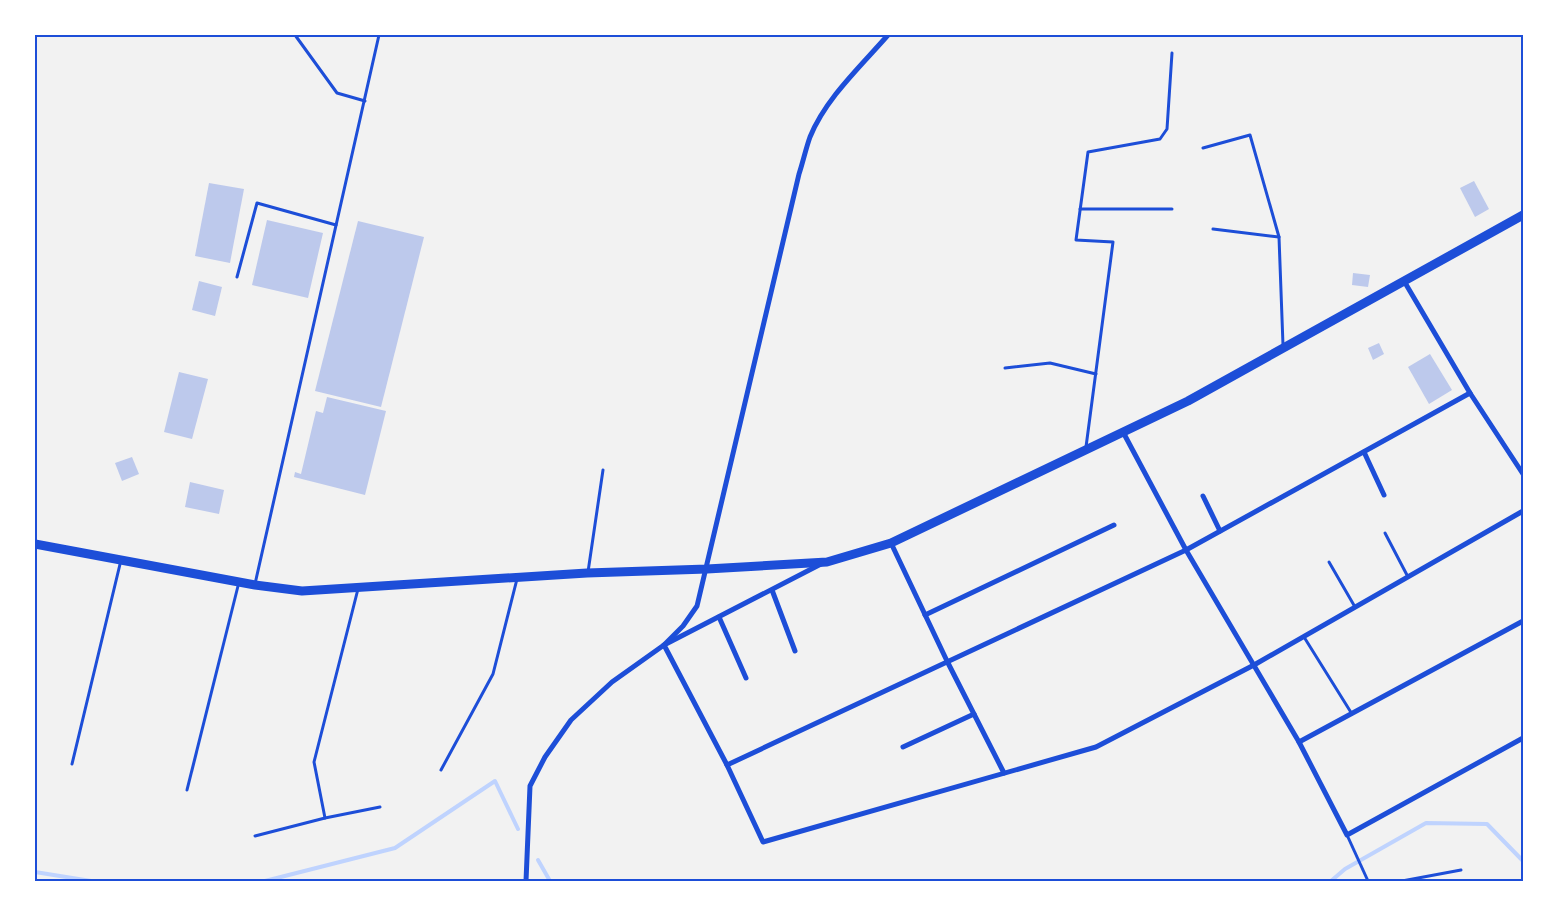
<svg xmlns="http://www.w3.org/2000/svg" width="1558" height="916" font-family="'Exo 2',sans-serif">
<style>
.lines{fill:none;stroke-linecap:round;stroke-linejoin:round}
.stream{stroke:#bfd3fe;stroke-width:4}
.building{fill:#bdc9ec}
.service{stroke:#1d4ed8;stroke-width:3}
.minor{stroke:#1d4ed8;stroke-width:5}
.secondary{stroke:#1d4ed8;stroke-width:9}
.neatline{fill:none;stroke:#1d4ed8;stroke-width:2}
</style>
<rect width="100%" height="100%" fill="#f2f2f2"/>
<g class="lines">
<!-- stream -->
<g class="stream">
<path d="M538,860l12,21"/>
<path d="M35,872l56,9"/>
<path d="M265,881l130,-33 100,-67 23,48"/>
<path d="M1331,881l14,-12 81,-46 61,1 36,37"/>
</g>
</g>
<!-- building -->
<g class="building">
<path d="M1474,181l15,28 -14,8 -15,-29z"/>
<path d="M209,183l35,6 -14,74 -35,-7z"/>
<path d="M267,220l56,13 -15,65 -56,-13z"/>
<path d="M358,221l66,16 -43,170 -66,-16z"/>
<path d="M1353,273l17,2 -2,12 -16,-2z"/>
<path d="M199,281l23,6 -7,29 -23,-6z"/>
<path d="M1379,343l5,11 -11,6 -5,-12z"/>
<path d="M1430,354l22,36 -23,14 -21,-37z"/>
<path d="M179,372l29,7 -16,60 -28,-7z"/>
<path d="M327,397l59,14 -21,84 -71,-18 1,-5 6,2 15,-63 7,2z"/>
<path d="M132,457l7,17 -17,7 -7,-18z"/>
<path d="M190,482l34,8 -5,24 -34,-7z"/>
</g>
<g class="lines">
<!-- service -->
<g class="service">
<path d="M295,35l42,58 28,8"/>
<path d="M1203,148l47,-13 29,102 4,108"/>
<path d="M1080,209h92"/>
<path d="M1213,229l66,8"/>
<path d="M237,277l20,-74 79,22"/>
<path d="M1005,368l45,-5 46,11"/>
<path d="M1086,447l27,-205 -37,-2 12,-88 72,-13 7,-10 5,-76"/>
<path d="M1385,533l23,44"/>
<path d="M1329,562l26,45"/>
<path d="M588,572l15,-102"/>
<path d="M255,584l124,-549"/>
<path d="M1304,637l48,77"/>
<path d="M72,764l49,-204"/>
<path d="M441,770l52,-96 24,-95"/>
<path d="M187,790l52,-208"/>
<path d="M325,818l-11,-56 44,-173"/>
<path d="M1347,835l21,46"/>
<path d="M255,836l70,-18 55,-11"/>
<path d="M1402,881l59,-11"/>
</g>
<!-- minor -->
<g class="minor">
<path d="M1404,281l66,112 53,81"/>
<path d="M1123,432l63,118 113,192 48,93 176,-97"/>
<path d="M1364,452l20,43"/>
<path d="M1203,496l17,35"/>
<path d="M891,543l56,118 57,112"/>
<path d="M821,564l-157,81 63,120 36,77 333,-95 158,-82 269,-154"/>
<path d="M772,590l23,61"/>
<path d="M925,615l189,-90"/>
<path d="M719,617l27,61"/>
<path d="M1299,742l224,-121"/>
<path d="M903,747l71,-33"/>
<path d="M727,765l459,-215 284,-157"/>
<path d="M526,881l4,-95 15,-29 26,-37 41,-38 52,-37 19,-19 14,-20 102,-432c4,-12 7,-26 11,-37 16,-39 51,-71 78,-102"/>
</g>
<!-- secondary -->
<path class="secondary" d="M35,544l220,41 47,6 285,-18 120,-4 120,-7 64,-19 297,-142 335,-186"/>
</g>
<!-- border -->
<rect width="1558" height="916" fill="none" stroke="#ffffff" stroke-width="72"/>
<rect x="36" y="36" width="1486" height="844" class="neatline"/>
</svg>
